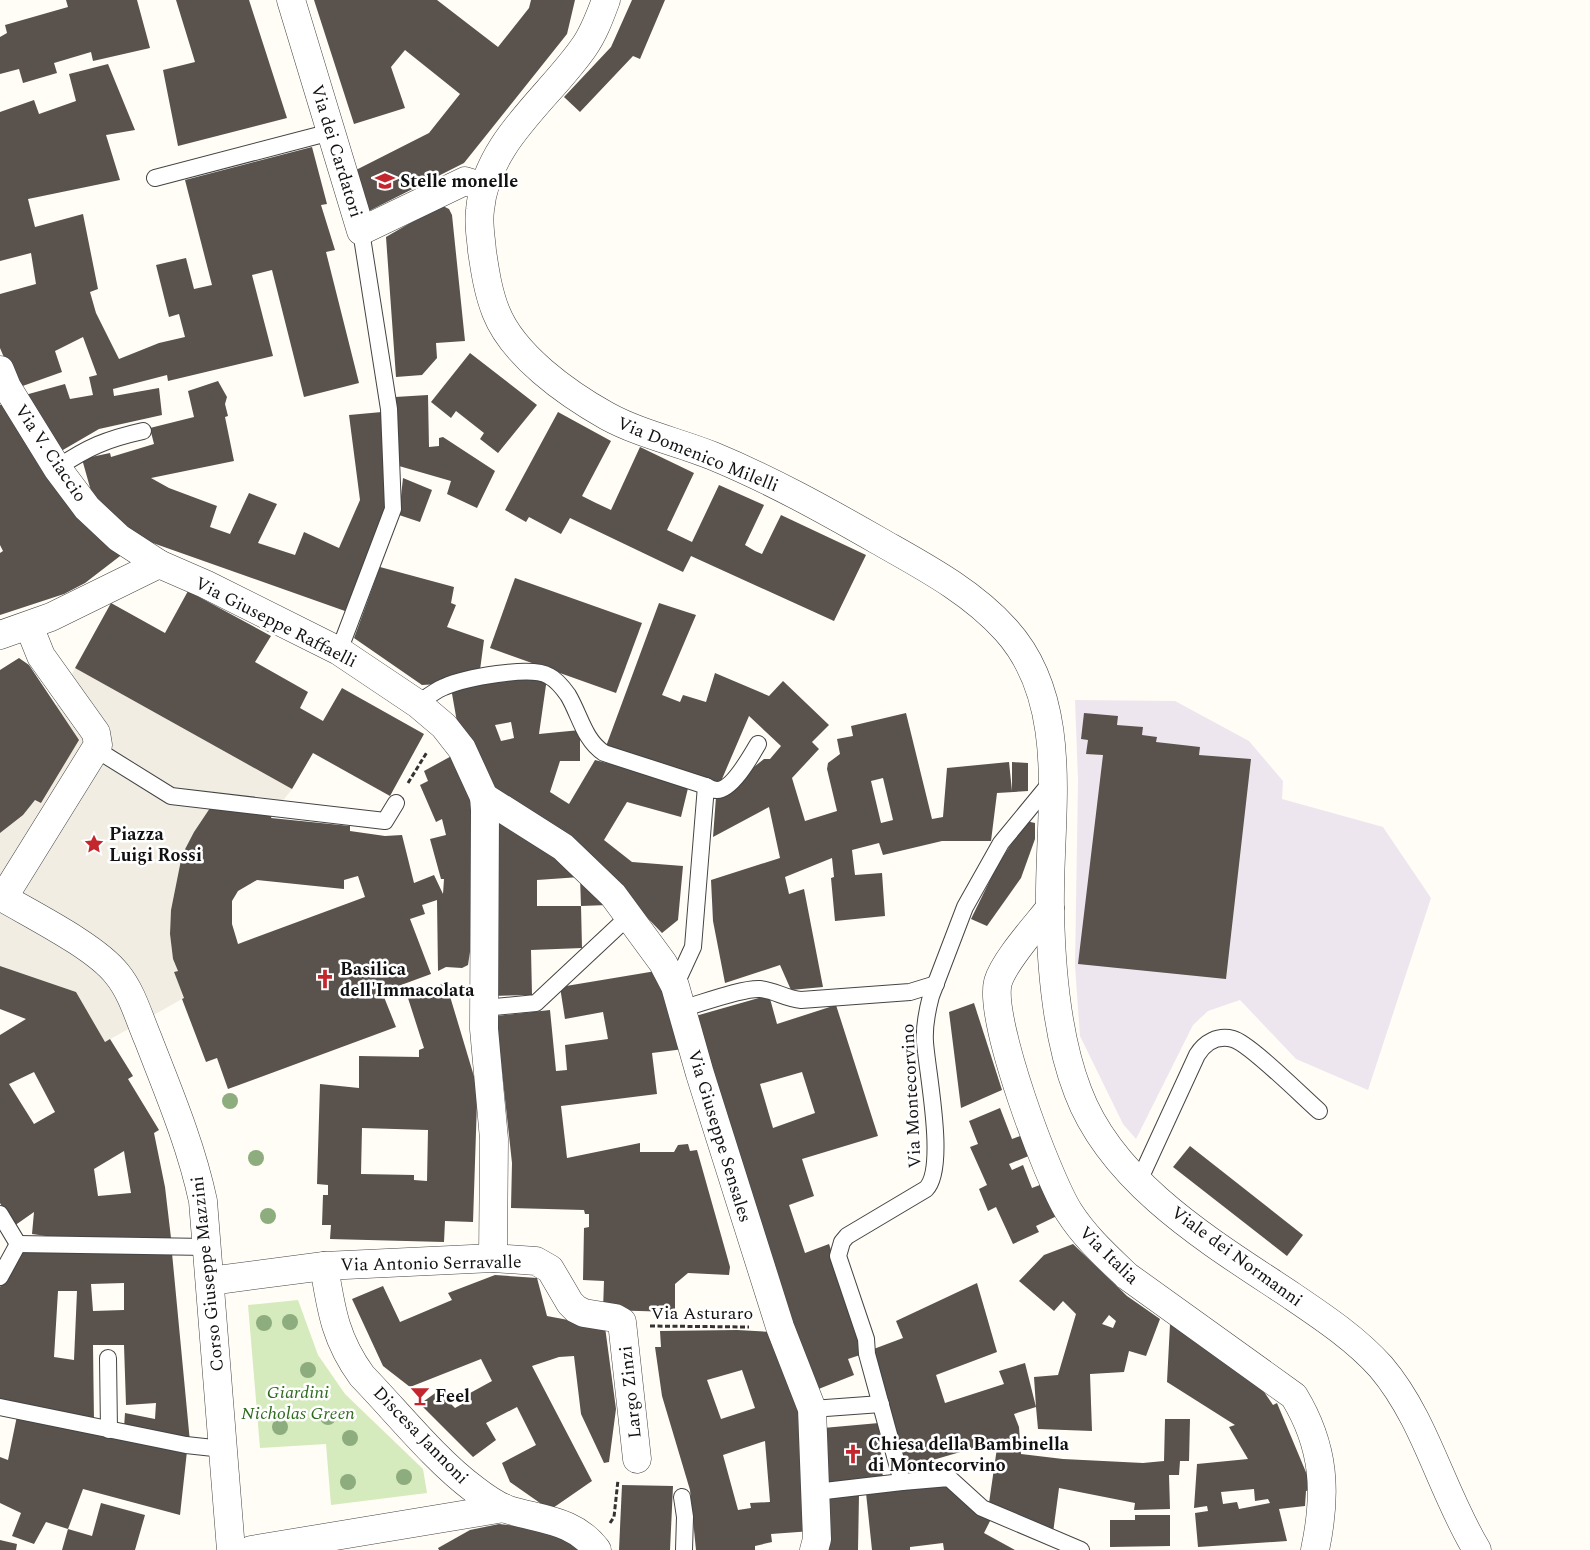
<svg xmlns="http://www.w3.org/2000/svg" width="1590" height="1550" font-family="Spectral,serif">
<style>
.industrial{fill:#eee6ef}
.green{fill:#d5ebbd}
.plaza{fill:#f1ede2}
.building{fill:#5a524d;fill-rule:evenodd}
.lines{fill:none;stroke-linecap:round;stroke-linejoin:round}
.service-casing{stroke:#444;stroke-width:18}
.minor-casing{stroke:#444;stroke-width:29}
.tertiary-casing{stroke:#444;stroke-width:29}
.path{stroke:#333;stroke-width:3;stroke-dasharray:5 2.5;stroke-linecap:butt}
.service{stroke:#fff;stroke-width:16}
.minor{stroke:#fff;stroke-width:28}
.tertiary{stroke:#fff;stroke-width:28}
.tree{fill:#8dad7f}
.labels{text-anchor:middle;stroke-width:5;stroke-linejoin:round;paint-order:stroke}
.street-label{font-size:18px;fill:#111;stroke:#fff}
.poi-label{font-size:18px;font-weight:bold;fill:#111;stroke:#fff;text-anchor:start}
.park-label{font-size:18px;font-style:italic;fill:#2f6b1f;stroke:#fff}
</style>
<rect width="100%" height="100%" fill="#fffdf5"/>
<!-- industrial -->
<path class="industrial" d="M1075,700l100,1 74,40 34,40 -1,18 101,28 48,71 -63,192 -72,-31 -56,-59 -32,11 -15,14 -57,114 -13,-15 -43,-88 -5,-70 3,-186z"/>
<!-- green -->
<path class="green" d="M298,1300l20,55 27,39 78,75 4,24 -96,12 -5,-61 -66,4 -12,-143z"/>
<!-- plaza -->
<path class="plaza" d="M75,668l217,121 -20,26 -62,-7 -16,24 -12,23 -11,55 -1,24 3,26 5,11 -4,1 10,26 -79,44 -29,-50 -76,-26v-133l35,-33 6,3 15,-97z"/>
<!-- building -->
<g class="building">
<path d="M66,0h71l13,48 -57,13 -2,-9 -37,11 3,10 -34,10 -4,-14 -19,5v-37l7,-4 -2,-8 63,-18z"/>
<path d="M176,0h73l38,118 -109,28 -15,-76 32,-8z"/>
<path d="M314,0h123l61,47 31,-39 2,-8h44l-8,34 -103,129 -97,49 -13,-41 75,-38 31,-39 -55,-44 -14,17 14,41 -51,16z"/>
<path d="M632,0h33l-25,59 -7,-3 -53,56 -16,-15 47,-50z"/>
<path d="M108,64l27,66 -29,5 14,45 -92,19 7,28 48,-13 15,75 -8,3 6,21 23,46 40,-16 26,-6 -6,-23 -10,3 -13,-52 30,-7 8,31 18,-4 -27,-105 127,-33 15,57 -6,1 14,45 -9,2 33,131 -55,14 -32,-127 -20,5 21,81 -105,25 -1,-6 -54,14 1,7 45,-8 3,27 -63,14 -43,25 -31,-59 40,-11 5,15 23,-4 -4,-18 8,-2 -14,-38 -28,14 7,21 -45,16 -17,-40v-54l36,-10 -5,-31 -31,8v-149l34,-12 5,14 37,-13 -7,-27z"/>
<path d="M443,206l6,3 3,6 13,126 -29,2 1,15 -15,17 -26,2 -10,-140 50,-29z"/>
<path d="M470,353l67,52 -39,48 -18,-14 4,-6 -28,-22 -5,7 -20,-16z"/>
<path d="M218,381l9,16 -2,7 3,12 -3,1 9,44 -83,17 18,10 48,18 -7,21 20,7 19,-41 28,11 -19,39 37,12 9,-23 35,16 21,-48 -11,-85 33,-3 6,97 -43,102 -212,-75 -34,-34 -8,-11 -9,-32 28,-6 1,4 43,-13 -4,-16 44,-11 -6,-26z"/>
<path d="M428,395l1,52 10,-1v-8l4,-1 52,34 -18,37 -30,-14 4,-13 -52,-15 -4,-69z"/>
<path d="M8,402l66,112 6,-5 44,44 -39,30 -21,11 -64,21v-62l3,-2 -3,-6v-140z"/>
<path d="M558,412l53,29 -29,55 14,7 15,7 29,-63 54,26 -27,57 25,12 27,-57 45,20 -19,40 10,6 7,3 19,-39 85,40 -32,66 -143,-65 -8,16 -113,-54 -9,16 -32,-17 -3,5 -21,-12z"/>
<path d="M403,478l29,12 -12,32 -21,-7z"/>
<path d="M380,567l74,20 -3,16 5,2 -9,22 37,13 -4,30 -40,14 -18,1 -68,-47z"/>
<path d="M515,578l127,45 -26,70 -126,-45z"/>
<path d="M188,591l83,45 -16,26 53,30 -8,16 23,13 19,-33 82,46 -34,62 -77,-43 -21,36 -217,-121 36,-65 54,30z"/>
<path d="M659,603l37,12 -34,80 18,7 3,-7 23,7 9,-29 54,23 14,-15 46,44 -17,17 7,7 -27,29 13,43 32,-10 -10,-42 1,-6 12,-9 -3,-15 16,-3 -2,-10 55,-13 26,106 11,-2 4,-49 62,-6 3,29v-29l16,1v28l-31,2 -6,48h-49l-59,14 -4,-12 -27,7 3,25 27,-2 3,43 -50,5 -4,-43 3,-1 -2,-19 -47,19 4,17 15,-5 19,98 -32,3 -11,-25 -55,18 -12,-62 -2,-41 69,-22 -11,-51 -56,30 3,-40 48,-38h6l11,-13 -32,-30 -30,70 -114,-37zM883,778l10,42 -12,3 -10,-42z"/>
<path d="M19,658l10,7 50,75 -38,63 -6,-3 -12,15 -23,18v-163z"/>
<path d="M513,675l34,3 -8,56 41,-4v31h-20l-10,31 19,12 26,-44 94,24 -8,33 -54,-15 -23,38 28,22 51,4 -5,54 -16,13 -33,-34 -139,-102 -33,-75 -6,-34zM511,722l3,16 -13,3 -6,-16z"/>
<path d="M1084,713l34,3 -1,9 26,2 -1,8 15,2 -1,5 44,5 -1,8 52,4 -25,220 -148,-15 25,-209 -17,-1 2,-14 -7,-1z"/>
<path d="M457,753l21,50 -2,109 -8,53 -6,3 -16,-1 -8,4 -1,-71 -15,5 3,9 -15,5 21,55 -49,18 14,35 -168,62 -11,-31 -11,4 -24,-63 2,-1 -10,-26 4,-1 -5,-12 -3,-25 1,-24 11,-55 12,-23 16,-24 62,7 -1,3 79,8v5l35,5 17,-1 12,48 20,-8 9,19 1,-15h-3l-11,-40 16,-4 -4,-16 -6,3 -16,-37 8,-4 -4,-10zM358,876l7,21 -127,47 -6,-20v-23l6,-10 19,-11 87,9v-9z"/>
<path d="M509,817l46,29 54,56 -1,3 -27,1 -1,-29 -43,3v26h44l1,42 -51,2 1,45 -41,1 -1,-174z"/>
<path d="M1026,821l9,2v16l-14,39 -34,48 -16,-7 26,-53z"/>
<path d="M0,966l76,26 29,50 5,-3 23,37 -5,3 31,51 -5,3 11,54 6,51 -97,2 -42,-6 2,-22 -20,14 -14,-23v-168l26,-16 -26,-10zM34,1072l21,40 -21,12 -25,-40zM124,1151l7,42 -33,3 -4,-27z"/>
<path d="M656,971l28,78 -32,4 5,41 -96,12 6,52 73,-15v9h34l4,-7 10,-1 2,7 7,-1 33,117 -1,8 -41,-2 -13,11v28l-72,-2 1,-29 -21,-1 1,-52 5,-1v-13h-4l-1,-4 -73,-2 1,-45 -16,-147 54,-6 6,61 11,-1 -2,-25 43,-6 -5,-27 -38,7 -5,-32z"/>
<path d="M446,983l36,120 -5,-1 -4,120 -28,-1 -1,21 -114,-3 1,-14h-9l1,-30h5v-10l-11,-1 3,-100 39,4v-32l60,1v-7l5,-2 -17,-53zM362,1128l66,2 -1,51 -13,-1v-5l-53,-1z"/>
<path d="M769,995l8,29 59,-19 42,131 -76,23 12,37 -25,9 16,48 24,-9 23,69 11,41 -15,5 6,16 -43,17 -119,-375zM802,1072l13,41 -42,15 -13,-44z"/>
<path d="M974,1003l28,87 -41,18 -12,-96z"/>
<path d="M1000,1108l12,31 11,-4 8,20 -22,9 3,6 11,-5 9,23 13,-5 14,32 -23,11 3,6 -26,12 -17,-37 -8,4 -9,-22 8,-4 -17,-38 8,-3 -9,-23z"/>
<path d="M1190,1146l113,89 -16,21 -114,-89z"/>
<path d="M1073,1244l54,52 33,23 -14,37 -17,-5 -5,21 -34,2 2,57 -54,-2 -2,-22 -22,7 5,13 2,27 42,5 80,4 21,-2 1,-42h25l-1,42h-9l-1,14h-10l1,34 -36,1 1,-7 -76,-15 -6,45 -64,-30 9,-62 -96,28 -31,-119 32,-12 -7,-17 81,-38 20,69 -61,23 9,28 59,-19 -5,-13 26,-8 11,44 -2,-30 24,-2 18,-61 -13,-13 -9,10 -35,-30 25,-26zM1109,1315l7,6 -3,7 -11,-4z"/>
<path d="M19,1252l153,1 18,189 -66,-14 1,-15 30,6 1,-16 -30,2 -2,-60h-31l1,77 -94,-18v-117zM124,1283v27l-31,1 -2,-27zM58,1291h19l-3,69 -20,-3z"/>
<path d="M495,1275l42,3 10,38 58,11 11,82 -7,53 -5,1 -23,-49 -7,-58 -15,1 -27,9 60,115 -42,29 -40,-28 -8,-19 34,-18 -19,-38 -31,16 10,17 -23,17 -53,-53 18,-13 17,17 9,-5 -3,-5 31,-17 -11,-22 -71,28 -27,-21 -31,-67 31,-13 17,36 52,-22 -4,-7z"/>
<path d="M1170,1324l88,59 15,22 4,-2 36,86 -7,2 -1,15 -26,3 8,32 -89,6 -3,-34 13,-2 -1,-5 -13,2 3,-44 51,-5 -19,-32 6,-2 -68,-43zM1254,1489l1,12 13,-2 2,4 -31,6 -2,-7 -14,2 -2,-12z"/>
<path d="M737,1330l36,2 33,94 6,105 -41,3 1,8 -17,4v4h-59l-6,-60 -28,-94 -7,-49h6l-1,-16zM742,1370l13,38 -34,11 -14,-39zM765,1441l5,61 -20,1 1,5 -13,2 -15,-55z"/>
<path d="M17,1416l170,35 -7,64 -97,-26 -15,40 -22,-7 -12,22 -22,-8 9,-23 -21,-10v-46l8,3z"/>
<path d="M879,1423l4,56 -55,5 -5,-56z"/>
<path d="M622,1485l51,1 -3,64h-51z"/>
<path d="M947,1485l45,32 -8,16 31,17h-71l-1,-7 -33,4v3h-38l-6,-57z"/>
<path d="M828,1495h31l-1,55h-32z"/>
<path d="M101,1503l44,12 -10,35h-73l6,-21 24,7z"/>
<path d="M1135,1515h35v31l-60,1v-27h25z"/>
<path d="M499,1524l66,7 20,19h-146l-1,-2 32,-18z"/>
<path d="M0,1540l17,4 -1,6h-16z"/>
</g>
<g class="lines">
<defs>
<g id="service">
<path d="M155,178l176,-46"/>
<path d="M57,468c31,-21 50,-29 86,-37"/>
<path d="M339,651l54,-142 -4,-100 -28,-178"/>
<path d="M418,704c8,-6 16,-13 26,-17 20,-9 87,-22 105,-11 8,4 14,12 19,19 12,20 16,45 36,58l102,33"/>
<path d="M97,750l74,46 214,25 11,-18"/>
<path d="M1052,781l-51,62 -36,64 -34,89c-4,15 -7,31 -6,46 2,30 22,126 1,147l-79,47 -5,6 -4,14 28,83 1,15 35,128 47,-4 33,30 99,42"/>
<path d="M675,986l18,-39 13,-161c3,2 7,4 11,4 15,0 34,-34 41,-46"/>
<path d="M484,1008l52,-5 93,-87"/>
<path d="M681,1009c19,-5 60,-21 79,-20 14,1 26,10 41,11l109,-8 26,-8"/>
<path d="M1139,1181l58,-126c8,-13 21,-20 36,-16 16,4 70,58 86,72"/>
<path d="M0,1214l18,30"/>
<path d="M18,1244l189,3"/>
<path d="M0,1277l18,-33"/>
<path d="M108,1358l1,72"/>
<path d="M0,1407l186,38 37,4"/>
<path d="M812,1409l69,-5"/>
<path d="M816,1492l86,-10"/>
<path d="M682,1497l3,20 -1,33"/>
</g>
<g id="minor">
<path d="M291,0l70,231 104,-50 19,6"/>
<path d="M0,370l7,17 50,81 30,40 32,30 40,26 46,20 134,67 79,53 26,22 18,23 22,48 1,13 -1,219 10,110 -1,119"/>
<path d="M0,635l51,-18 108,-53"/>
<path d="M484,797l79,50 50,48 50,68 12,23 25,88 80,253 32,82 5,130 -3,11"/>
<path d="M0,896c32,19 95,50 117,78 15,18 22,44 31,65 21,54 43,106 55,162l28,349"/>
<path d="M3,898l95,-153 -2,-12 -55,-77 -12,-30"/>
<path d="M1050,908c-14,18 -46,53 -52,74 -10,37 49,195 71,230 16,25 37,44 58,64l167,120c31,51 33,97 21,154"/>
<path d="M324,1266c7,43 11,73 38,110 34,35 73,84 112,113 9,7 22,16 32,20 34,11 68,10 91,41"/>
<path d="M210,1281l114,-15 169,-8 43,3 14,8 20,34 6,6 8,4 31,5 7,4 15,137"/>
<path d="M251,1550l253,-42"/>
</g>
<path id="tertiary" d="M606,0c-6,16 -12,33 -22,47 -36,52 -98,95 -104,163 -2,14 1,27 2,41 3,20 6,41 14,61 17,43 70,81 111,104 33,18 71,26 106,40 58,24 112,54 166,85 44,25 92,50 127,89 67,74 42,188 44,279 1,58 7,129 28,183 35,93 136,152 214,204 31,21 64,43 89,71 45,53 60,124 96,183"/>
</defs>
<!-- service casing -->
<use href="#service" class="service-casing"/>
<!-- minor casing -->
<use href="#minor" class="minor-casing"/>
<!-- tertiary casing -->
<use href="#tertiary" class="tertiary-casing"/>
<!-- path -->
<g class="path">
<path d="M408,783l19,-31"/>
<path d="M650,1326l99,1"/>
<path d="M610,1523l4,-6 4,-37"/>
</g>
<!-- service -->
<use href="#service" class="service"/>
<!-- minor -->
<use href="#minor" class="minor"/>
<!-- tertiary -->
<use href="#tertiary" class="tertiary"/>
</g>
<!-- trees -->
<g class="tree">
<circle cx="230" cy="1101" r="8"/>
<circle cx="256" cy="1158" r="8"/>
<circle cx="268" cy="1216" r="8"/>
<circle cx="290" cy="1322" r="8"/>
<circle cx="264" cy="1323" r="8"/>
<circle cx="308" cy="1370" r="8"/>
<circle cx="328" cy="1417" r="8"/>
<circle cx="280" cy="1427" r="8"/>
<circle cx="350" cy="1438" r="8"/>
<circle cx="404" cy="1477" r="8"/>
<circle cx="348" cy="1482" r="8"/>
</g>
<!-- icons -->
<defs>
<symbol id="school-bare" viewBox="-9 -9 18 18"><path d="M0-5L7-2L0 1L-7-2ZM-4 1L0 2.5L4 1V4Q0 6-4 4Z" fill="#c4262e" stroke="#fff" stroke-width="2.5" paint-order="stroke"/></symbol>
<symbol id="sight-bare" viewBox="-9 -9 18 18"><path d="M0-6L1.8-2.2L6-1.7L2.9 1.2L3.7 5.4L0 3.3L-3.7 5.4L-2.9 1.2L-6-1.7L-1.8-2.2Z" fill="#c4262e" stroke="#fff" stroke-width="2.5" paint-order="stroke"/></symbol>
<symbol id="church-bare" viewBox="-9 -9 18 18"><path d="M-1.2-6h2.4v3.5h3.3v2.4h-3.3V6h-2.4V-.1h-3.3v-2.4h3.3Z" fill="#c4262e" stroke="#fff" stroke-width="2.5" paint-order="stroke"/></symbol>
<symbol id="bar-bare" viewBox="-9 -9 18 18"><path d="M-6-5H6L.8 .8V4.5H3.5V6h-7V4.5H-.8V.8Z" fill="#c4262e" stroke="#fff" stroke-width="2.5" paint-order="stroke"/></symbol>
</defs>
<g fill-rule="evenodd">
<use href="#school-bare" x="371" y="167" width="28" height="28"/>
<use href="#sight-bare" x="80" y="830" width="28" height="28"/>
<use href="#church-bare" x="311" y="965" width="28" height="28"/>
<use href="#bar-bare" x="406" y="1382" width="28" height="28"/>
<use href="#church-bare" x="839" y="1440" width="28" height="28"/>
</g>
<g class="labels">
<!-- street labels -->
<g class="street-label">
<text transform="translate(337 151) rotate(73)" y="6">Via dei Cardatori</text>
<text transform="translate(51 453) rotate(56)" y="6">Via V. Ciaccio</text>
<text transform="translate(698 454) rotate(22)" y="6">Via Domenico Milelli</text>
<text transform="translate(276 622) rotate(27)" y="6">Via Giuseppe Raffaelli</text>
<text transform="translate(911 1096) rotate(-93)" y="6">Via Montecorvino</text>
<text transform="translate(720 1136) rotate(73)" y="6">Via Giuseppe Sensales</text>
<text transform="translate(1109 1255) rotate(44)" y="6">Via Italia</text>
<text transform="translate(1237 1256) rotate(36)" y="6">Viale dei Normanni</text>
<text transform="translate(431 1263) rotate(-1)" y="6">Via Antonio Serravalle</text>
<text transform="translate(207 1274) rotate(-96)" y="6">Corso Giuseppe Mazzini</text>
<text x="702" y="1319">Via Asturaro</text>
<text transform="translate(630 1392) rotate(-96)" y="6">Largo Zinzi</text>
<text transform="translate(421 1435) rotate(46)" y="6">Discesa Jannoni</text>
</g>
<!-- poi labels -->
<g class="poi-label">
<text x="400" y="187">Stelle monelle</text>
<text x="109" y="840">Piazza<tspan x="109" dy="21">Luigi Rossi</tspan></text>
<text x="340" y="975">Basilica<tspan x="340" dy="21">dell'Immacolata</tspan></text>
<text x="435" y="1402">Feel</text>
<text x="868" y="1450">Chiesa della Bambinella<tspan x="868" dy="21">di Montecorvino</tspan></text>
</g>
<!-- park labels -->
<g class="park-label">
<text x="298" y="1398">Giardini<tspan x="298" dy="21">Nicholas Green</tspan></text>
</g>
</g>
</svg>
